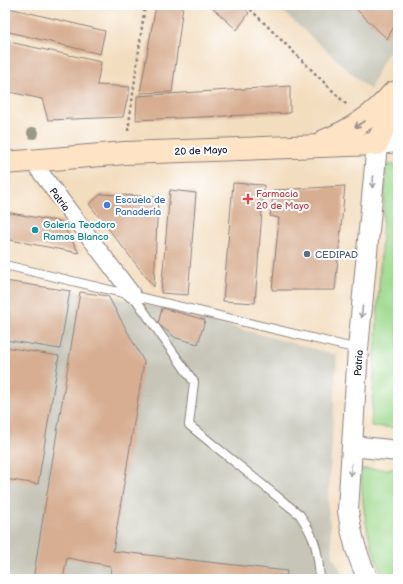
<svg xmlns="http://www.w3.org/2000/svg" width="403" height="584" font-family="'Balsamiq Sans',sans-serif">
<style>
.industrial{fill:#c6c5b8}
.green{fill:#9cd88c;stroke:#5f7d64}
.building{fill:#d7ae92}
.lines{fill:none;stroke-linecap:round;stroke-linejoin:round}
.service-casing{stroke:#8a807d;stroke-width:10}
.minor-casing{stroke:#8a807d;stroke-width:18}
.tertiary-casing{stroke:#8a807d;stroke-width:22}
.secondary-casing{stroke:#8a807d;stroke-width:24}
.path{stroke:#8a807d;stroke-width:2.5;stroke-dasharray:3 3;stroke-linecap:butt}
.service{stroke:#fff;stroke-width:8}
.minor{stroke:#fff;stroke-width:16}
.tertiary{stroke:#fff;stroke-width:20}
.secondary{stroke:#fee4c5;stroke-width:22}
.tree{fill:#989986}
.oneway{stroke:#9b8d87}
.oneway2{stroke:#9c9ca7}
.health-dot{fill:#e0444e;stroke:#fff;stroke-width:1.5}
.shop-dot{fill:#3f7fe0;stroke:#fff;stroke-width:1.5}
.culture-dot{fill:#0f9aa8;stroke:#fff;stroke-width:1.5}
.service-dot{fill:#5c6f8a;stroke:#fff;stroke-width:1.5}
.labels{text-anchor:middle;stroke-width:4;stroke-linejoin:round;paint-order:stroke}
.street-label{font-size:10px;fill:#22223b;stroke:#fff}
.health-label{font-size:10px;fill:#be3a42;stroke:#fff;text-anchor:start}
.shop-label{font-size:10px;fill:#366cbe;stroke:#fff;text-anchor:start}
.culture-label{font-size:10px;fill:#0d838f;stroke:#fff;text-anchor:start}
.service-label{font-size:10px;fill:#4e5e75;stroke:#fff;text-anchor:start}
</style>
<rect width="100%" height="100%" fill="#fff"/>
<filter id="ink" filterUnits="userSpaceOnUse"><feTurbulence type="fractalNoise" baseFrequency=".025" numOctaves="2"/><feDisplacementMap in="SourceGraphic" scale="8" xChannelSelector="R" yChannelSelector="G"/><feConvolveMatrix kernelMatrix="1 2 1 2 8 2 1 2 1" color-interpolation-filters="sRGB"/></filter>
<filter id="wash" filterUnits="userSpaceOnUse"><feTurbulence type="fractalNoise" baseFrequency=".012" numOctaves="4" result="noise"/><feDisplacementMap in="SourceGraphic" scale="16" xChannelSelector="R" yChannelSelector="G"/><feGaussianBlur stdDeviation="0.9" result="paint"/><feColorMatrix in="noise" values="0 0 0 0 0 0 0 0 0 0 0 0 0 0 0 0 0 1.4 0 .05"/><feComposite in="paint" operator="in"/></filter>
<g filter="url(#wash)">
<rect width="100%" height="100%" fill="#f3ddbf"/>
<!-- industrial -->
<g class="industrial">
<path d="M276,5h122v32l-18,29 -10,24z"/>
<path d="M5,281l103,15 54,12 175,47 -9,151 5,51 13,22h-341z"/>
</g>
<!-- green -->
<g class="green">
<path d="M386,165h12v263l-27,-2z"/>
<path d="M361,469h37v110h-13c-18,-35 -23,-71 -24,-110z"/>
</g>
<g id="blocks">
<!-- building -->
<g class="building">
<path d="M156,5h27l-11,87 -32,1z"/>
<path d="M209,5h31l9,8 -12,17z"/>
<path d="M352,5h46v15l-11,19z"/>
<path d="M5,7l100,24 -5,23 -95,-23z"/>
<path d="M5,41l96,21 -4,23 33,2 -7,30 -75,3 -6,-21 -37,-8z"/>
<path d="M290,86v27l-154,7 1,-24z"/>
<path d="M233,183l31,2 -9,118 -32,-2z"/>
<path d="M345,186l-10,104h-63l7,-72 -9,-2 4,-26z"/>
<path d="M170,190l26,3 -8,102 -27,-2z"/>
<path d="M101,194l57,3 -4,90 -65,-83z"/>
<path d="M5,212l56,10 18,31 -74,-14z"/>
<path d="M5,281l65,10 -10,58 -55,-9z"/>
<path d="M80,292l28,4 36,66 -31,189 174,20 -1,8h-176l1,-13 -44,-8 -4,21h-30z"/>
<path d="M162,308l43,12 -7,24 -22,-6 -18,-14z"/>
<path d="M5,347l54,9 -21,128 -33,-5z"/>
</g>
</g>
</g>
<g filter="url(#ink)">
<use href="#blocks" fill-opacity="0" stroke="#8a807d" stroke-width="1"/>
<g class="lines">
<defs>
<g id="service">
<path d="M5,265l353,84"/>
<path d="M132,294l62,88 -5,43 111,90c16,24 18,36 20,64"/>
</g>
<path id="minor" d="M32,161l100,133"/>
<g id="tertiary">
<path d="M352,446l46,5"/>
<path d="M368,579c-11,-22 -17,-44 -20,-68l10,-162 19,-205 21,-2"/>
</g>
<g id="secondary">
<path d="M324,141c28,-11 50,-25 69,-48"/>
<path d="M5,163l120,-10 252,-9 21,-48"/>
</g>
</defs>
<!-- service casing -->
<use href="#service" class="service-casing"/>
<!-- minor casing -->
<use href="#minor" class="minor-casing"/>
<!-- tertiary casing -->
<use href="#tertiary" class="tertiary-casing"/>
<!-- secondary casing -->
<use href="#secondary" class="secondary-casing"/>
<!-- path -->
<g class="path">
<path d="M246,5l102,101"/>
<path d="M128,131l17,-126"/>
</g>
<!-- service -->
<use href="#service" class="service"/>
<!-- minor -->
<use href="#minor" class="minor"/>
<!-- tertiary -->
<use href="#tertiary" class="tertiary"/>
<!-- secondary -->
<use href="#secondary" class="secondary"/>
</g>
<!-- trees -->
<circle class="tree" cx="33" cy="133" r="6"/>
<!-- one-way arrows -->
<defs><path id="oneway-shaft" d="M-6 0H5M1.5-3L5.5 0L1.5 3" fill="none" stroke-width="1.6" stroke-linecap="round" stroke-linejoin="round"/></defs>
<use class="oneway" href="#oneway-shaft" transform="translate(360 124) rotate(149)"/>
<g class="oneway2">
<use href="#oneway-shaft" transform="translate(373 182) rotate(95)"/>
<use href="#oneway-shaft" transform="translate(362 312) rotate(95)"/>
<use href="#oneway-shaft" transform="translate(351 470) rotate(94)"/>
</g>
</g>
<!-- markers -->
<path class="health-dot" d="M246 193h4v4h4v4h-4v4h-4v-4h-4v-4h4z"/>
<circle class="shop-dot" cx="107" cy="205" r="4"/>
<circle class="culture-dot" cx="35" cy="230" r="4"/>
<circle class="service-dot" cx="307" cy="254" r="4"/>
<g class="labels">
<!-- street labels -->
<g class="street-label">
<text transform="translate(201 150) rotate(-2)" y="4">20 de Mayo</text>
<text transform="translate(60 199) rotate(53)" y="4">Patria</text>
<text transform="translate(358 363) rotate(-86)" y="4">Patria</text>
</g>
<!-- health labels -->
<g class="health-label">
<text x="256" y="197">Farmacia<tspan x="256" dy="12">20 de Mayo</tspan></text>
</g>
<!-- shop labels -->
<g class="shop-label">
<text x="115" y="203">Escuela de<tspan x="115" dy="12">Panadería</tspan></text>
</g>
<!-- culture labels -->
<g class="culture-label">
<text x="43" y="228">Galeria Teodoro<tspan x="43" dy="12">Ramos Blanco</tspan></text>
</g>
<!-- service labels -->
<g class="service-label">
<text x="315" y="258">CEDIPAD</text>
</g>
</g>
<!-- margin -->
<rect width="403" height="584" fill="none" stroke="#fff" stroke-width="20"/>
</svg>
